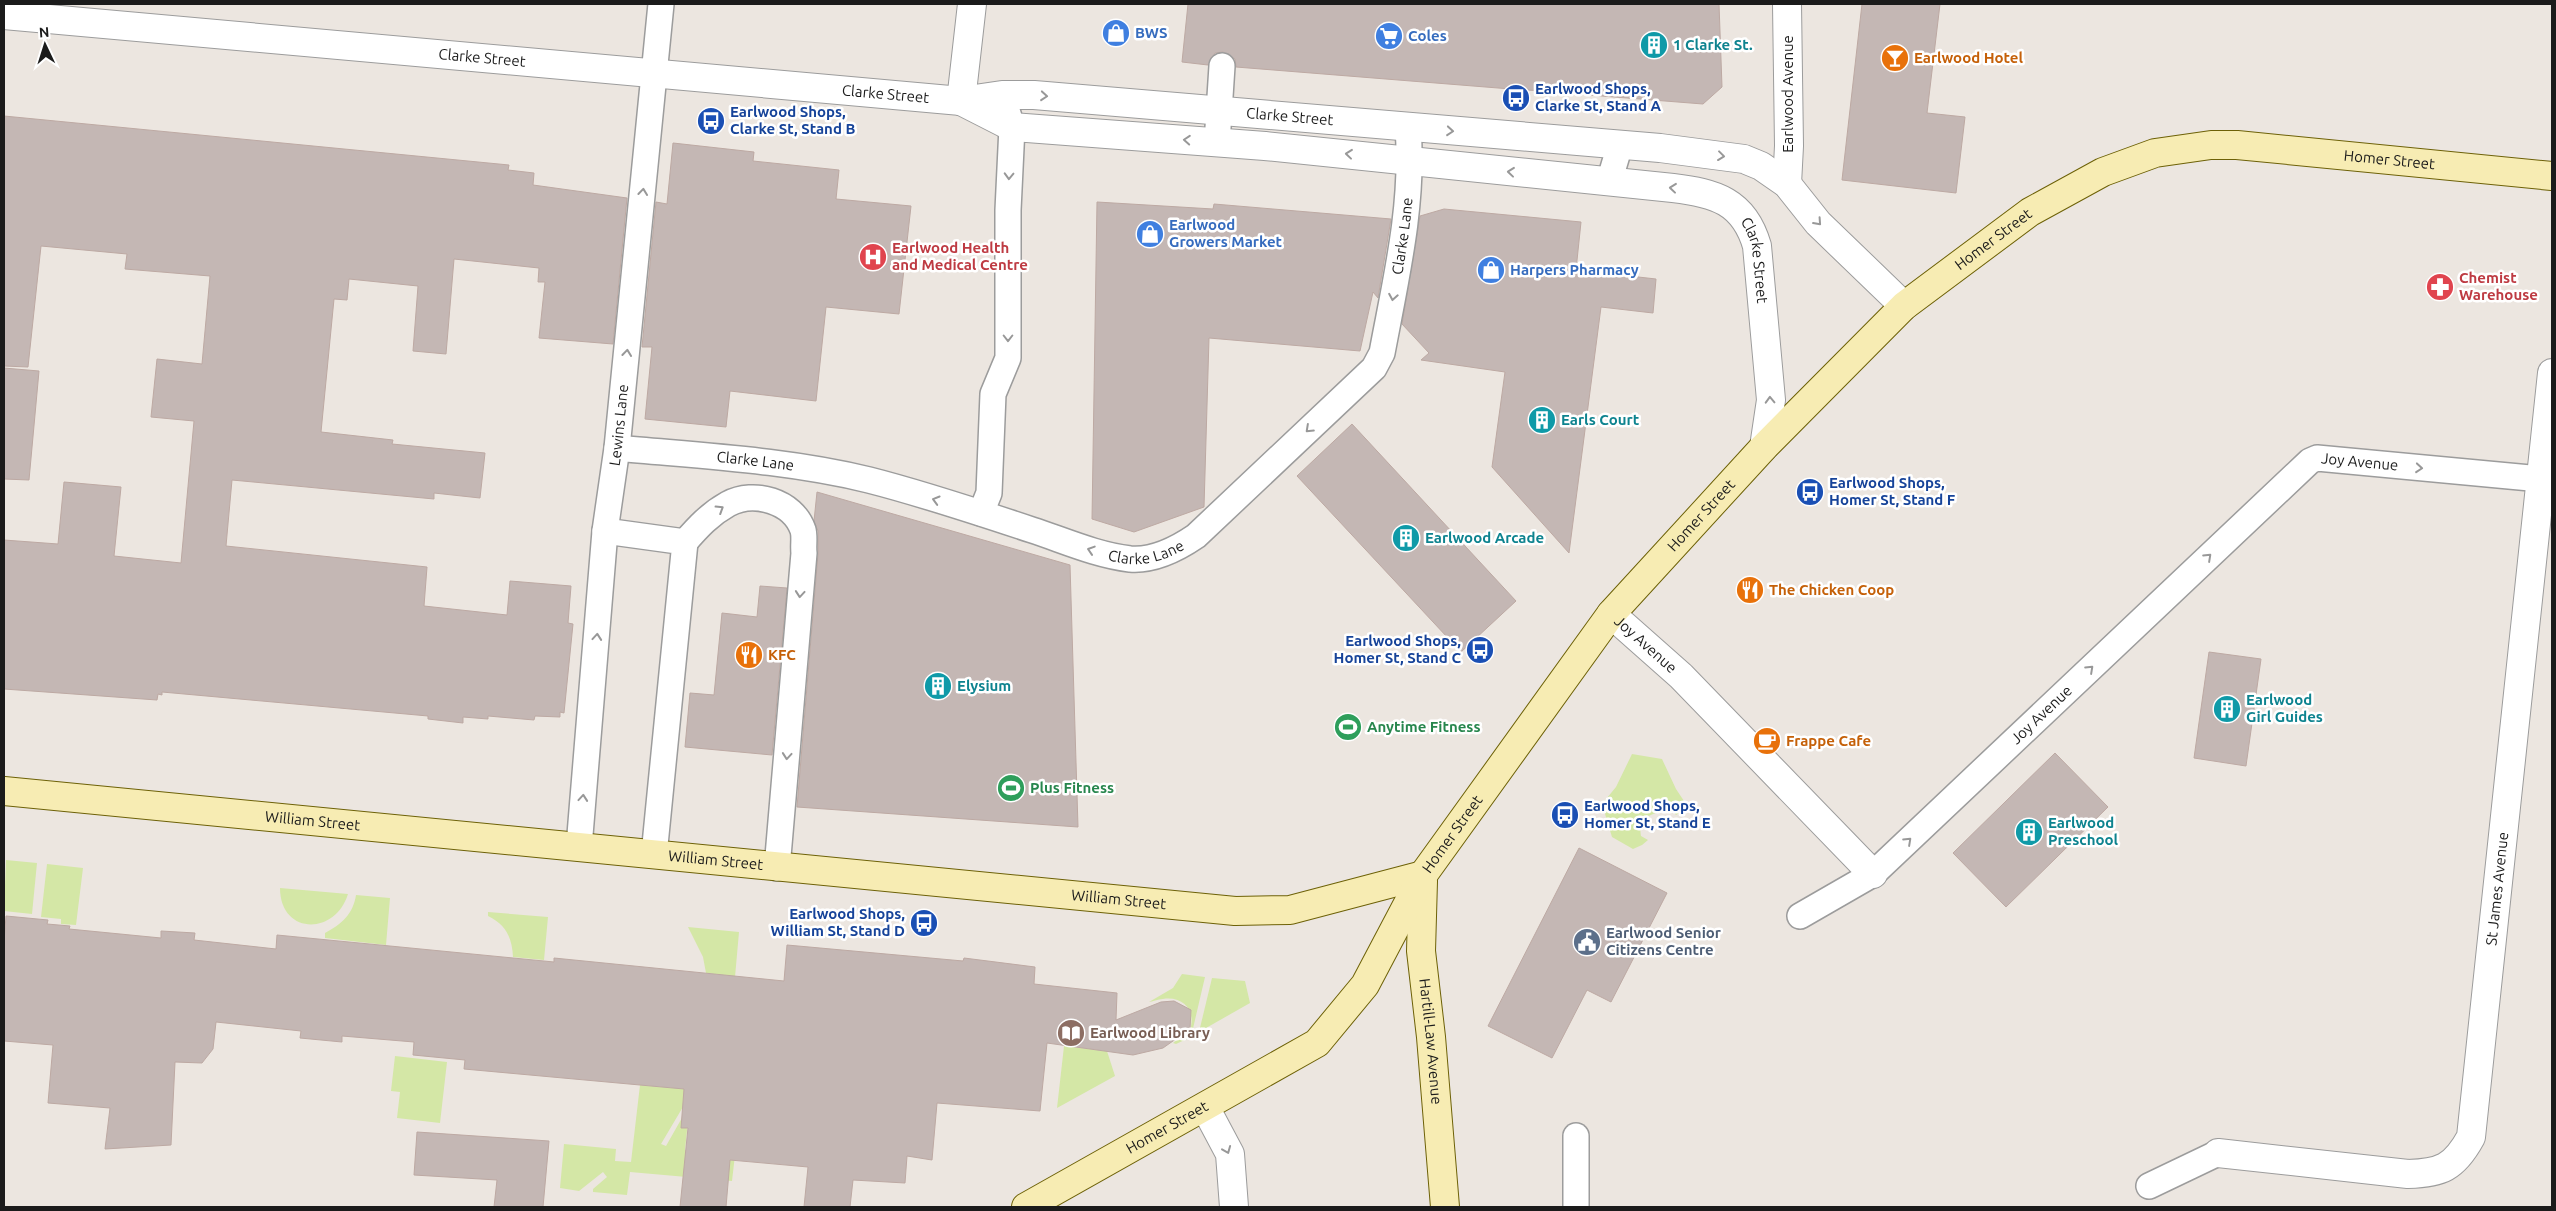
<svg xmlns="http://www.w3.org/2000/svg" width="2556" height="1211" font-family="Ubuntu,sans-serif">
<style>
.grass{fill:#d4e7a6}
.building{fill:#c4b7b4;stroke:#bda9a3}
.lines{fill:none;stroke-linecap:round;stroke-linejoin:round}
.lane-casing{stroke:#9c9c9c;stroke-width:28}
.street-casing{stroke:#9c9c9c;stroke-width:30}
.secondary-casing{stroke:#6d6107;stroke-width:30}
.lane{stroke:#fff;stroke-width:25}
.street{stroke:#fff;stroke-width:28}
.secondary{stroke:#f7ecb3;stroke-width:28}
.oneway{stroke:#989898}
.labels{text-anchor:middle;stroke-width:5;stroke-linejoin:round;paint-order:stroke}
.shop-label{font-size:15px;font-weight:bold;fill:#366cbe;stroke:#fff;text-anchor:start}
.culture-label{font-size:15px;font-weight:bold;fill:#0d838f;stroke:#fff;text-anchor:start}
.food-label{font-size:15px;font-weight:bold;fill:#c56008;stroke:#fff;text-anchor:start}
.street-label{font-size:15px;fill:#1b1b1b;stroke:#fff}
.transit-label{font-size:15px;font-weight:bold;fill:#164399;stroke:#fff;text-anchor:start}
.health-label{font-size:15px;font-weight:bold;fill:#be3a42;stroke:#fff;text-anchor:start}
.leisure-label{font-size:15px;font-weight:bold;fill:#27864d;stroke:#fff;text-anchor:start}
.service-label{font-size:15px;font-weight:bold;fill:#4e5e75;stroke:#fff;text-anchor:start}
.education-label{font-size:15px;font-weight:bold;fill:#785e54;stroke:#fff;text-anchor:start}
</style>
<rect width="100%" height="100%" fill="#ece6e0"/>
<!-- grass -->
<g class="grass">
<path d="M1632,754l30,5 14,30 12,18 -12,8 -3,-4c-16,-1 -36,5 -32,25l7,4 -6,5 -9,4 -21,-12 -10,-33 14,-17z"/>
<path d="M6,860l31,3 -5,51 -28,-3z"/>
<path d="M47,864l36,4 -7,57 -15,-1v-5l-20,-2z"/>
<path d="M280,888l68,6c-13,42 -68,41 -68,-6z"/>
<path d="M356,895l34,3 -4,47 -61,-7v-5c17,-9 28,-19 31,-38z"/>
<path d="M488,912l60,5 -4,43 -31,-3c-1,-20 -7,-32 -25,-41z"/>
<path d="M688,927l51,5 -4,45 -29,-4 -3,-16z"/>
<path d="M1182,974l23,3 -14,60 -15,7 -3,-1 17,-13c6,-19 -6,-34 -27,-31 -5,0 -11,3 -14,3l24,-14z"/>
<path d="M1212,978l33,3 5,22 -51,29z"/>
<path d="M1064,1046l43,5 8,25 -58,32z"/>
<path d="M395,1056l52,6 -7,61 -43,-5 3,-26 -9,-1z"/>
<path d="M640,1085l50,4v6l-29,49 5,2 21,-37 2,2 -4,39 50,5 -3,26 -102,-9 -3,23 -34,-3v-3l14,-12 -4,-5 -24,19 -19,-3 4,-44 52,5 -1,12 16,1z"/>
</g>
<!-- building -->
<g class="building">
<path d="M1188,4h531l3,83 -19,17 -114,-9v-3l-66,-2 -287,-23 -1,-8 -12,-7 -8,1 -7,12 -26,-3z"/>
<path d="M1862,4h78l-13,109 38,4 -9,76 -114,-13z"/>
<path d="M4,116l505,49 -1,5 26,3 -1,12 94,13 -14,146 -74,-6 6,-56h-7l1,-14 -85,-9 -8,95 -33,-3 5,-65 -69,-7 -2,21 -13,-1 -13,133 72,8 -1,4 93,9 -5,45 -46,-5v6l-202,-19 -6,66 201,21 -3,39 83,9 3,-34 61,5 -3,37 5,1 -9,89 -4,-1v5l-25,-1 -1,4 -46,-4v3l-25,-2v6l-35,-4v-3l-266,-24v3l-4,-1 -1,6 -153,-11v-149l54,4 6,-62 57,5 -7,69 67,7 13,-142 -43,-4 6,-58 45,5 8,-88 -85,-7 2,-15 -86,-8 -13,121 -24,-1z"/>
<path d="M673,143l81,9 -1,9 86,9 -3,29 75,7 -12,108 -73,-7 -10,94 -86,-10 -4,36 -81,-8 7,-72h-10l14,-145 11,2z"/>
<path d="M1097,202l116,7 1,-5 177,15 -13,79 -5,-6 -13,59 -151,-13 -5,169 -70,25 -42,-13z"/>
<path d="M1444,209l137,13 -5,48 80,9 -3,34 -52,-6 -32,246 -77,-86 13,-95 -84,-12 8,-7 -27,-29 18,-108z"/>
<path d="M4,368l35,3 -10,109 -25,-1z"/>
<path d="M1352,424l164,177 -55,51 -164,-176z"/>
<path d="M817,492l253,73 8,262 -281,-20 21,-253v-23l-4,-10z"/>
<path d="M760,586l27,2 -15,167 -87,-8 5,-54 24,2 8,-82 35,4z"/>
<path d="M2209,652l52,7 -15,107 -52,-8z"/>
<path d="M2055,753l53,54 -102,100 -53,-54z"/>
<path d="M1579,848l88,45 -56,109 -24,-12 -35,68 -64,-32z"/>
<path d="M6,916l42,4 -1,4 23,2 -1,3 92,9v-7l34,2 -1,7 82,9 1,-14 277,27v-4l230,23 3,-36 176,16 1,-3 71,9 -1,17 83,9 -1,27 45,-18 13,-1 17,9 -1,19 -27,19 -30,7 -86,-12 -7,68 -103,-8 -5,57 -25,-4 -2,27 -52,-3 -3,27h-46l4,-40 -78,-7 -4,47h-46l8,-79h-7l3,-39 -220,-20 1,-9 -52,-5 1,-13 -72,-6v6l-42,-4 1,-7 -85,-9 -3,27 -11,14 -27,-1 -4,83 -66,4 5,-41 -62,-5 5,-58 -49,-4v-100z"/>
<path d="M417,1132l132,9 -6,66h-49l3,-27 -83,-5z"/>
</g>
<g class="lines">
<defs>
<g id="lane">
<path d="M1217,143l5,-77"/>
<path d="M1609,182l11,-37"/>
<path id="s1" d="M617,448c84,8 170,12 252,32 55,14 109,32 163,50 31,10 64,25 98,29 24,2 47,-10 66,-23l178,-168 8,-15c14,-75 32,-149 26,-225"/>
<path d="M981,513l8,-20 4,-99 15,-36v-148l4,-83 -6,-20"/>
<path d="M605,531l80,11 -31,313"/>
<path d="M685,542c13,-15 25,-28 43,-38 26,-14 65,-3 75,26 2,7 0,16 1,23l-27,315"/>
<path id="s2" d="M579,847l26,-316 12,-83 44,-444"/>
<path id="s3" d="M1800,916l73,-42 437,-413 7,-3 224,21"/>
<path d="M2149,1186l69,-33"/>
<path d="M1576,1207v-71"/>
</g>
<g id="street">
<path id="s4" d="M4,15l957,86 41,-6h32l626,53 84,11 17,7 26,18 31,39 86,83"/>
<path id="s5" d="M961,101l51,26 253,19 408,42c42,5 71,13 84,58l14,154 -7,47"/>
<path d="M961,101l11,-97"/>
<path d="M1787,184l2,-38 -2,-142"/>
<path id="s6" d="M1611,614l70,62 192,198"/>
<path d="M1205,1107l25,47 4,53"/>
<path id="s7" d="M2218,1153l190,21c33,-1 46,-6 63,-37l81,-764"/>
</g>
<g id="secondary">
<path id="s8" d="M4,791l1231,120 55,-1 133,-35"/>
<path id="s9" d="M1423,881l-2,70 10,86 14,170"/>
<path id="s10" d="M1026,1207l291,-164 48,-58 58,-110 188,-261 153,-167 140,-141 126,-94 73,-40 52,-19 56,-8h26l315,31"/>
</g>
</defs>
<!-- lane casing -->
<use href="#lane" class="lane-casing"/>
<!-- street casing -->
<use href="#street" class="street-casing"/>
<!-- secondary casing -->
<use href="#secondary" class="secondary-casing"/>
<!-- lane -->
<use href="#lane" class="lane"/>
<!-- street -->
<use href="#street" class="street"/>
<!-- secondary -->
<use href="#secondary" class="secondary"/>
</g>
<!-- one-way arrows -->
<defs><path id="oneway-chevron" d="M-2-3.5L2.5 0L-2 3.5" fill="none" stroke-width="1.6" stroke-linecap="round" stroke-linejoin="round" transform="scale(1.25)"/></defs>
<g class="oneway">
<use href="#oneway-chevron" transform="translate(1044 96) rotate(5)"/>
<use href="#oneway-chevron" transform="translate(1450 131) rotate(5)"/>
<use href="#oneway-chevron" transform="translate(1187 140) rotate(-176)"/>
<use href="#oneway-chevron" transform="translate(1349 154) rotate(-174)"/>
<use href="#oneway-chevron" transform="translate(1721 156) rotate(7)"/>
<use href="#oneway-chevron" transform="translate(1511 172) rotate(-174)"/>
<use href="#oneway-chevron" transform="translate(1009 176) rotate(92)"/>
<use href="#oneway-chevron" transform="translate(1673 188) rotate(-174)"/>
<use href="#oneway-chevron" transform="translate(643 192) rotate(-84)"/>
<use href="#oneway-chevron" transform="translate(1818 222) rotate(48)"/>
<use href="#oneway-chevron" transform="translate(1393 297) rotate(100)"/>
<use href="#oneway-chevron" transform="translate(1008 338) rotate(90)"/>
<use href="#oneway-chevron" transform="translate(627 353) rotate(-84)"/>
<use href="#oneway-chevron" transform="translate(1770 400) rotate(-92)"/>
<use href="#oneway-chevron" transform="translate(1309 429) rotate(137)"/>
<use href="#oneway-chevron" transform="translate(2419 468) rotate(5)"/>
<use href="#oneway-chevron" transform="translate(936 500) rotate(-164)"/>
<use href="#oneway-chevron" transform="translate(720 509) rotate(-32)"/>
<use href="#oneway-chevron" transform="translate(1091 550) rotate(-162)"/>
<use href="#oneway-chevron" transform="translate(2208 557) rotate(-43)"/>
<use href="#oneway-chevron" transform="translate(800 594) rotate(95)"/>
<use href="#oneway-chevron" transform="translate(597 637) rotate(-85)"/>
<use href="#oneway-chevron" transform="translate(2090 669) rotate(-43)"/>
<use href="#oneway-chevron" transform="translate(787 756) rotate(95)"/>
<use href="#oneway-chevron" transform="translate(583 798) rotate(-85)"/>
<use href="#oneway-chevron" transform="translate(1908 841) rotate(-43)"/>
<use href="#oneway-chevron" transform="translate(1227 1150) rotate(68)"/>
</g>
<!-- icons -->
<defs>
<symbol id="shop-disc" viewBox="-11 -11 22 22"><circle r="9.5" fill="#3f7fe0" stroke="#fff"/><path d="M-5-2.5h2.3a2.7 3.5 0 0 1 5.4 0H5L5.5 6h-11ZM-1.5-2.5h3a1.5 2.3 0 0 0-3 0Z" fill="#fff"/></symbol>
<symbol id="supermarket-disc" viewBox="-11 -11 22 22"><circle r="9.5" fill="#3f7fe0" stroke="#fff"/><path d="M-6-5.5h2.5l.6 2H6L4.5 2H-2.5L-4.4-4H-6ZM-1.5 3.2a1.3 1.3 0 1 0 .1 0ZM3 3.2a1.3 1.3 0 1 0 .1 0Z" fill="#fff"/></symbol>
<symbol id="building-disc" viewBox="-11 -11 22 22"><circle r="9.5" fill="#0f9aa8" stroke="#fff"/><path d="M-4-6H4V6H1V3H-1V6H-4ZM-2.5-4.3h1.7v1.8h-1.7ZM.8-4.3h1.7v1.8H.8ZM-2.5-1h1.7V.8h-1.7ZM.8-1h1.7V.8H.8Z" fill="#fff"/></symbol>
<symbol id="bar-disc" viewBox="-11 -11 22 22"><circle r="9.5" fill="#e8710a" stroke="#fff"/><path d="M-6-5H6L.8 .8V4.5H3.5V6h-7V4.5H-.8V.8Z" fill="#fff"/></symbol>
<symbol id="bus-disc" viewBox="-11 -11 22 22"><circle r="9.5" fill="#1a4fb4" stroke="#fff"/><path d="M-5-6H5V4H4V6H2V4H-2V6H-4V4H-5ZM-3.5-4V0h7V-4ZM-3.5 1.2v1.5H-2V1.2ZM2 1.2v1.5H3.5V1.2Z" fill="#fff"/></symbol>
<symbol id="hospital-disc" viewBox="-11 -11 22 22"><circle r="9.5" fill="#e0444e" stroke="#fff"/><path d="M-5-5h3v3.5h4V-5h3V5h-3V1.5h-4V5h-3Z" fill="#fff"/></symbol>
<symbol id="pharmacy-disc" viewBox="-11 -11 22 22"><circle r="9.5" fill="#e0444e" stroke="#fff"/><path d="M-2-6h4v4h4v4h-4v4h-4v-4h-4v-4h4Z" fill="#fff"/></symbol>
<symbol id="restaurant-disc" viewBox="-11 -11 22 22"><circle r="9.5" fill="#e8710a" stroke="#fff"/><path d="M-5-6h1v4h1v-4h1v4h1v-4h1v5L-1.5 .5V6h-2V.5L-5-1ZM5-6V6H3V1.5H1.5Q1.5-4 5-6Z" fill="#fff"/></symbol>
<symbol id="stadium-disc" viewBox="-11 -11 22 22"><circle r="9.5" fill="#2e9e5b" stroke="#fff"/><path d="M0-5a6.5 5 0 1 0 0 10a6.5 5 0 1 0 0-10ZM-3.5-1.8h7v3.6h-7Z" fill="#fff"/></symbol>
<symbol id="cafe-disc" viewBox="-11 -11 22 22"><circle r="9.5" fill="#e8710a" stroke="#fff"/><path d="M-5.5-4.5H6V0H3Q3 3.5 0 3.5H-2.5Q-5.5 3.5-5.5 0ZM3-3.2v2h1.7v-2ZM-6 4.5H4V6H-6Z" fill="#fff"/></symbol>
<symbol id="civic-disc" viewBox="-11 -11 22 22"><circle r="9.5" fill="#5c6f8a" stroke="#fff"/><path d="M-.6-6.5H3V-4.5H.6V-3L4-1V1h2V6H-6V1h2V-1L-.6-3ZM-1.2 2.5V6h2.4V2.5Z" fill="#fff"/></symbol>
<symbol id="library-disc" viewBox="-11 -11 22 22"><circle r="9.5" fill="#8d6e63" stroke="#fff"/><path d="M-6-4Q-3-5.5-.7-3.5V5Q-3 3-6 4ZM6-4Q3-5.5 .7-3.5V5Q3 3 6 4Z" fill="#fff"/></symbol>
</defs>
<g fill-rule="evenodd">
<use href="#shop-disc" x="1100" y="17" width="32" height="32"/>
<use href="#supermarket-disc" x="1373" y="20" width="32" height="32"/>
<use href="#building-disc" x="1638" y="29" width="32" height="32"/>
<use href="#bar-disc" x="1879" y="42" width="32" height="32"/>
<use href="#bus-disc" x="1500" y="82" width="32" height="32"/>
<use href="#bus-disc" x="695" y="105" width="32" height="32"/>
<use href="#shop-disc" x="1134" y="218" width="32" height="32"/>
<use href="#hospital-disc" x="857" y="241" width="32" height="32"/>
<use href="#shop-disc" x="1475" y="254" width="32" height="32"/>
<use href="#pharmacy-disc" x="2424" y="271" width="32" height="32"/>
<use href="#building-disc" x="1526" y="404" width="32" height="32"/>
<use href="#bus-disc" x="1794" y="476" width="32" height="32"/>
<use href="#building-disc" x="1390" y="522" width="32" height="32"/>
<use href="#restaurant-disc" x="1734" y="574" width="32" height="32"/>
<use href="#bus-disc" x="1464" y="634" width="32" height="32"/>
<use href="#restaurant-disc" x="733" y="639" width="32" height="32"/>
<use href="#building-disc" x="922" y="670" width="32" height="32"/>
<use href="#building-disc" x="2211" y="693" width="32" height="32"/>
<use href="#stadium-disc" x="1332" y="711" width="32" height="32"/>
<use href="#cafe-disc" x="1751" y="725" width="32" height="32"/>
<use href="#stadium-disc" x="995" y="772" width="32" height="32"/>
<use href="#bus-disc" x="1549" y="799" width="32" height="32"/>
<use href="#building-disc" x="2013" y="816" width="32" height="32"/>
<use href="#bus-disc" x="908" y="907" width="32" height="32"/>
<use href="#civic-disc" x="1571" y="926" width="32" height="32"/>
<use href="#library-disc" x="1055" y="1017" width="32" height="32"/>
</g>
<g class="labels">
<!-- shop labels -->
<g class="shop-label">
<text x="1135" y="38">BWS</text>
<text x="1408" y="41">Coles</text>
<text x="1169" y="230">Earlwood<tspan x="1169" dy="17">Growers Market</tspan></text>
<text x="1510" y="275">Harpers Pharmacy</text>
</g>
<!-- culture labels -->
<g class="culture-label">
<text x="1673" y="50">1 Clarke St.</text>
<text x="1561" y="425">Earls Court</text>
<text x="1425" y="543">Earlwood Arcade</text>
<text x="957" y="691">Elysium</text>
<text x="2246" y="705">Earlwood<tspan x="2246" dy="17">Girl Guides</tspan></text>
<text x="2048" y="828">Earlwood<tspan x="2048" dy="17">Preschool</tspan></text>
</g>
<!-- food labels -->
<g class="food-label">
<text x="1914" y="63">Earlwood Hotel</text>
<text x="1769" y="595">The Chicken Coop</text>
<text x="768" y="660">KFC</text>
<text x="1786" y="746">Frappe Cafe</text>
</g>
<!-- street labels -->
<g class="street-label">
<text dy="5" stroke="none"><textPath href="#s4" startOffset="480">Clarke Street</textPath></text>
<text transform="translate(1788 94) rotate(-90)" y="5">Earlwood Avenue</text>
<text dy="5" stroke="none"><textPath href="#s4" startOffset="885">Clarke Street</textPath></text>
<text dy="5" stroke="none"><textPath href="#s4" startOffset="1291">Clarke Street</textPath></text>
<text dy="5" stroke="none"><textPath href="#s10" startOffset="1812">Homer Street</textPath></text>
<text dy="5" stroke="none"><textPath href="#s1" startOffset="979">Clarke Lane</textPath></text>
<text dy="5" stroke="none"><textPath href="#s10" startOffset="1392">Homer Street</textPath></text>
<text dy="5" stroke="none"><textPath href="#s5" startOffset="845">Clarke Street</textPath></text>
<text dy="5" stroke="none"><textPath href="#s2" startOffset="424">Lewins Lane</textPath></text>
<text dy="5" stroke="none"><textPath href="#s1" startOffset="139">Clarke Lane</textPath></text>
<text dy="5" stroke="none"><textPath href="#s3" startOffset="736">Joy Avenue</textPath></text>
<text dy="5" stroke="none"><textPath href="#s10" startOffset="989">Homer Street</textPath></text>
<text dy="5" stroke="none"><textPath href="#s1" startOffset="544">Clarke Lane</textPath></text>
<text dy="5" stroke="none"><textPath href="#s6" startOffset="46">Joy Avenue</textPath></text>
<text dy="5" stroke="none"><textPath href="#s3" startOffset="316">Joy Avenue</textPath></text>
<text dy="5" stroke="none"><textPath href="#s8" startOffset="310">William Street</textPath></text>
<text dy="5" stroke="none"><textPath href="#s10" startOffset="584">Homer Street</textPath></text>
<text dy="5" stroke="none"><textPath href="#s8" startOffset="715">William Street</textPath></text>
<text dy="5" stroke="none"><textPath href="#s7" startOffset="519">St James Avenue</textPath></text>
<text dy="5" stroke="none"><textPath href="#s8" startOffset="1120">William Street</textPath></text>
<text dy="5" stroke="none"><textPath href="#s9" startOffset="161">Hartill-Law Avenue</textPath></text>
<text dy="5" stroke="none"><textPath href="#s10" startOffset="162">Homer Street</textPath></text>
</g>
<!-- transit labels -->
<g class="transit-label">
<text x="1535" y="94">Earlwood Shops,<tspan x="1535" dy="17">Clarke St, Stand A</tspan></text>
<text x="730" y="117">Earlwood Shops,<tspan x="730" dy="17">Clarke St, Stand B</tspan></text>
<text x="1829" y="488">Earlwood Shops,<tspan x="1829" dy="17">Homer St, Stand F</tspan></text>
<text x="1461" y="646" text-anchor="end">Earlwood Shops,<tspan x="1461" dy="17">Homer St, Stand C</tspan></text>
<text x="1584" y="811">Earlwood Shops,<tspan x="1584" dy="17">Homer St, Stand E</tspan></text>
<text x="905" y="919" text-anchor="end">Earlwood Shops,<tspan x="905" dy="17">William St, Stand D</tspan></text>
</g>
<!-- health labels -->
<g class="health-label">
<text x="892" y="253">Earlwood Health<tspan x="892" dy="17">and Medical Centre</tspan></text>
<text x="2459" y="283">Chemist<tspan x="2459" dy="17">Warehouse</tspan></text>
</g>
<!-- leisure labels -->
<g class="leisure-label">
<text x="1367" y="732">Anytime Fitness</text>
<text x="1030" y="793">Plus Fitness</text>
</g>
<!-- service labels -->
<g class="service-label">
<text x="1606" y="938">Earlwood Senior<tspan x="1606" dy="17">Citizens Centre</tspan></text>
</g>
<!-- education labels -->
<g class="education-label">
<text x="1090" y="1038">Earlwood Library</text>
</g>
</g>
<!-- border -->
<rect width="2556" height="1211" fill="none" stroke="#1b1b1b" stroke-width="10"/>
<!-- north arrow -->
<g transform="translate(45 45) rotate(356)" stroke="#ffffff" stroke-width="4" paint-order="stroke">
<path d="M0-4L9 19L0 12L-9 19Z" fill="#1b1b1b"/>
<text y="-8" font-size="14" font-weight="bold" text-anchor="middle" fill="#1b1b1b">N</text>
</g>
</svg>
